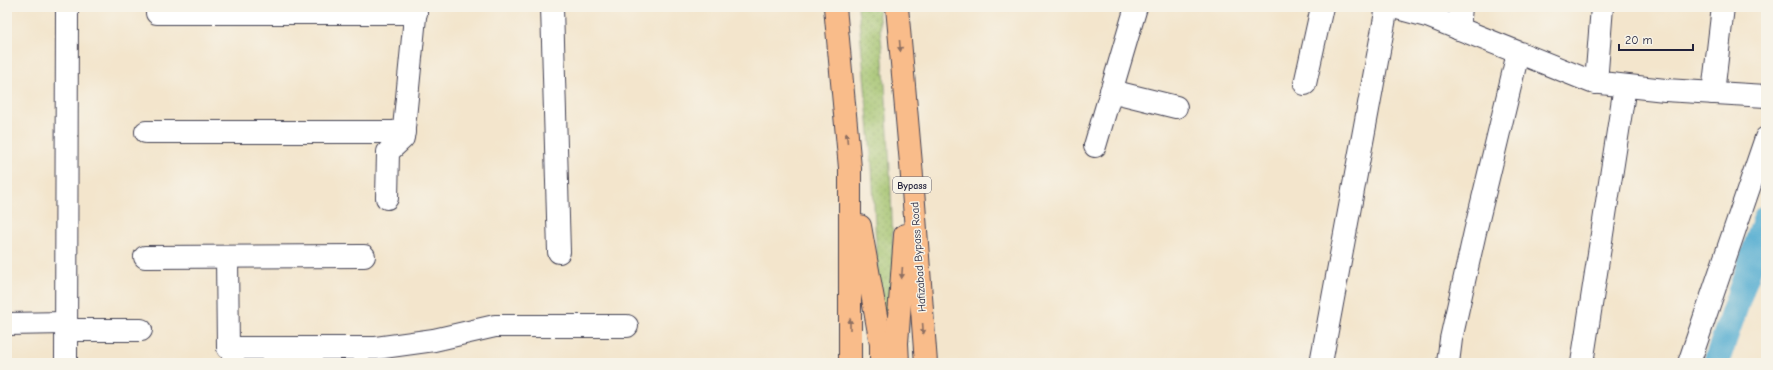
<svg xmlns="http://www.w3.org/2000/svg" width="1773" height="370" font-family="'Comic Neue',sans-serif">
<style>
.grass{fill:url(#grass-dots);stroke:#617252}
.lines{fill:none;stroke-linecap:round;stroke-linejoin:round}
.canal{stroke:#54add1;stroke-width:26}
.street-casing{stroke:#413f51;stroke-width:24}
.highway-casing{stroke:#413f51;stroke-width:24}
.street{stroke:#fff;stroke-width:22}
.highway{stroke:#f9bc8a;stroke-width:22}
.oneway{fill:#8e6f62}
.labels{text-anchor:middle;stroke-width:3;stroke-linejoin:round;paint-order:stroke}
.shield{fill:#f7f3e8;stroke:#62616f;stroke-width:1}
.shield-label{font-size:10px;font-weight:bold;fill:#22223b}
.street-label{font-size:11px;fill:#22223b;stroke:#f7f3e8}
</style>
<defs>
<pattern id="grass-dots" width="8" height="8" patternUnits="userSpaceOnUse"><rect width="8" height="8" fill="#a0c16a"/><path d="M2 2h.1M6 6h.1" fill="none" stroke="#829c58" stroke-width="1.8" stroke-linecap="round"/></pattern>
</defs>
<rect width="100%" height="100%" fill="#f7f3e8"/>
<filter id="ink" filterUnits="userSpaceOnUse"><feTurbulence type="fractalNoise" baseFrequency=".025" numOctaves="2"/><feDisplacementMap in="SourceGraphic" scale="8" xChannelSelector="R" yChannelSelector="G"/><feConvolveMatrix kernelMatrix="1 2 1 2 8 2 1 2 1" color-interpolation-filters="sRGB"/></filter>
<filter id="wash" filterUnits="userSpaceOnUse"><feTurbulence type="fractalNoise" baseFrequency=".012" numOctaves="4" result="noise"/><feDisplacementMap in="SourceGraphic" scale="16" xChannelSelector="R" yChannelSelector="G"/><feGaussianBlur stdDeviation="0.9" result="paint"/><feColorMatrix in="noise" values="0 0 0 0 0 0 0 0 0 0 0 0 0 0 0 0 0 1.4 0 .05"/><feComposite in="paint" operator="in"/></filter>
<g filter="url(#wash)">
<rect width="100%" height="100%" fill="#f3e5cc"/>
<!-- grass -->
<path class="grass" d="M858,7h20c13,118 14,237 20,356l-17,-19 -9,-178z"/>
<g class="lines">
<!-- canal -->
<path class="canal" d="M1716,363l50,-145"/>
</g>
</g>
<g filter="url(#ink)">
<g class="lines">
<defs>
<g id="street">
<path d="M552,7l7,245"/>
<path d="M1393,7l37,10 162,65 73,8 101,6"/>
<path d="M157,13h259"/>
<path d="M1459,29l2,-22"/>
<path d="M1596,83l6,-76"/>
<path d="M1305,84l17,-77"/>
<path d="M1111,91l65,16"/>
<path d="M1713,93l10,-86"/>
<path d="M146,132h258"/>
<path d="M1095,146l41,-139"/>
<path d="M387,198l1,-46 15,-14 13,-131"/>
<path d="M145,257l219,-1"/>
<path d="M227,257l1,91h148l58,-8 61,-14h132"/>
<path d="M7,324l59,-1"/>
<path d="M66,330h75"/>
<path d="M66,363l1,-356"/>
<path d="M1321,363l66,-356"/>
<path d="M1448,363l3,-24 24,-107 43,-179"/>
<path d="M1582,363l43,-277"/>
<path d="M1689,363l77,-225"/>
</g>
<g id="highway">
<path d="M835,7l15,161v195"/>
<path d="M897,7l14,157 15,199"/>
<path d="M860,226l21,118v19"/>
<path d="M898,363l-1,-20 8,-108"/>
</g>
</defs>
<!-- street casing -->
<use href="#street" class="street-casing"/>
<!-- highway casing -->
<use href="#highway" class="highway-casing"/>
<!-- street -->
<use href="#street" class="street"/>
<!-- highway -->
<use href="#highway" class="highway"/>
</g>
<!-- one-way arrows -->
<defs><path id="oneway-solid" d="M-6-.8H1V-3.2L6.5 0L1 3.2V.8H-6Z"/></defs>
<g class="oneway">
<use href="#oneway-solid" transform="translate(900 46) rotate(85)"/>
<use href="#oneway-solid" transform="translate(847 138) rotate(-95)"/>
<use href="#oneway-solid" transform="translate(902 273) rotate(94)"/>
<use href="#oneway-solid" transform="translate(850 324) rotate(-90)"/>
<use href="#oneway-solid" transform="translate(923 329) rotate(86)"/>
</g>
</g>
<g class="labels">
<!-- shield labels -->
<rect class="shield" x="893" y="177" width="38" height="16" rx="3"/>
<g class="shield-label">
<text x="912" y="189">Bypass</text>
</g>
<!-- street labels -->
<g class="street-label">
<text transform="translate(918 257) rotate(-94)" y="4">Hafizabad Bypass Road</text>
</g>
</g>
<!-- margin -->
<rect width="1773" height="370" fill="none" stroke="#f7f3e8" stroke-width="24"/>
<!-- scale -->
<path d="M1619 44v6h74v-6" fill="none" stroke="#22223b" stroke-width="2"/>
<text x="1625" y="44" font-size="12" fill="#22223b" stroke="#f7f3e8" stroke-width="3" paint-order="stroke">20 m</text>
</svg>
